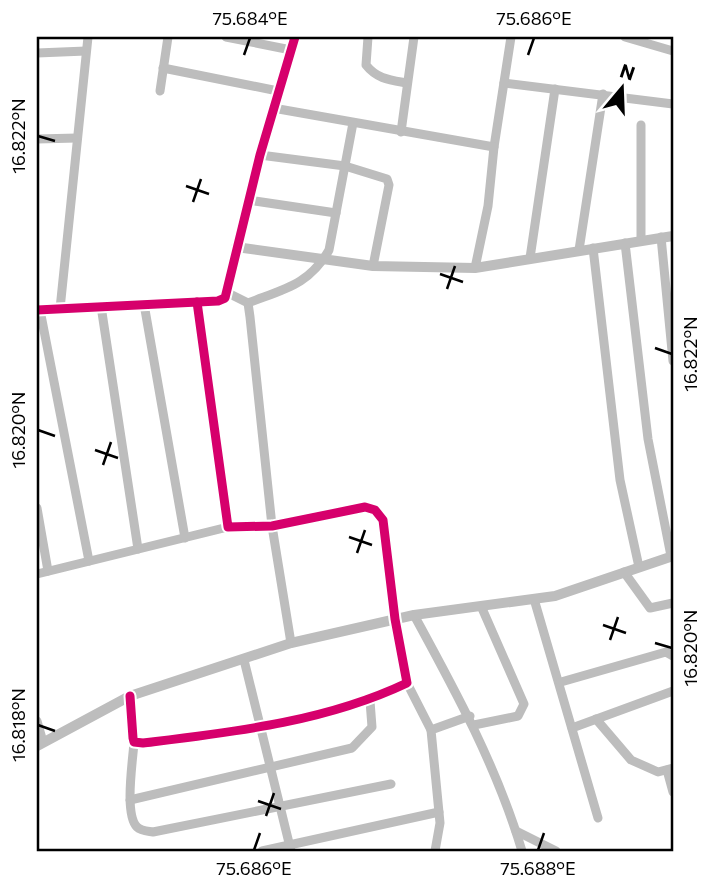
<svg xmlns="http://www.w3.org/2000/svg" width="710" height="888" font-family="Commissioner,sans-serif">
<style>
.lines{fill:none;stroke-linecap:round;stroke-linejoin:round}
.minor{stroke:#bdbdbd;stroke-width:9}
.tertiary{stroke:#bdbdbd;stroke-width:10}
.cycleway-casing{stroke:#fff;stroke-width:13}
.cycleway{stroke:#d6006c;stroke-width:9}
.ticks{fill:none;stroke:#000;stroke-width:2.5}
.neatline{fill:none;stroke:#000;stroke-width:2.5}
.ticks-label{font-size:18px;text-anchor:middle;fill:#000}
</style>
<rect width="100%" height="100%" fill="#fff"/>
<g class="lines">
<!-- minor -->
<g class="minor">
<path d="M226,37l65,13"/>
<path d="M368,37l-2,28c11,14 24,15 41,18"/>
<path d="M625,37l48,14"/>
<path d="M37,53l49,-2"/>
<path d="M163,68l115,23"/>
<path d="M504,83l169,21"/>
<path d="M160,91l8,-54"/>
<path d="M273,108l221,39 17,-110"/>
<path d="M401,132l13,-95"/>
<path d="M37,139l40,-1"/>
<path d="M260,155l85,11 42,13 2,6 -16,81"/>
<path d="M248,200l88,13"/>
<path d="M661,237l12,124"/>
<path d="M641,241v-116"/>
<path d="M625,243l23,196 23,117"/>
<path d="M593,248l27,232 19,87"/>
<path d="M579,250l24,-156"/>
<path d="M530,258l25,-169"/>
<path d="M475,268l13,-62 6,-59"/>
<path d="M228,293l20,10 2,14 22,209 19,117"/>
<path d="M248,303c36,-14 61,-18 81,-53l24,-127"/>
<path d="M144,304l41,234"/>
<path d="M101,306l37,243"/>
<path d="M60,309l28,-272"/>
<path d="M40,310l49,251"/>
<path d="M37,508l11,63"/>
<path d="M624,572l26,36 23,-5"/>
<path d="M37,574l191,-47"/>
<path d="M534,599l64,219"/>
<path d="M414,615c42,77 83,152 108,236"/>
<path d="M244,660l47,191"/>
<path d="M561,682l105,-30 7,4"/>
<path d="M407,683l24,47"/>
<path d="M130,696l3,42 1,4 9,1c90,-11 182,-21 264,-60l-12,-64 -12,-99 -8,-10 -10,-3 -93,19 -44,1 -31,-225"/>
<path d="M596,719l35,41 27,12 15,-4"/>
<path d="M37,721l6,21"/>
<path d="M474,725l44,-9 6,-12 -43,-98"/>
<path d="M572,728l101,-37"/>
<path d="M134,742c-1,18 -10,72 3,85 4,4 10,4 16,5l238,-48"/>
<path d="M667,770l6,22"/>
<path d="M130,800l222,-52 20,-21 -2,-26"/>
<path d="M516,831l40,20"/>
<path d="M262,851l177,-39"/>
<path d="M435,851l5,-28 -9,-93 39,-14"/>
</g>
<!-- tertiary -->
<g class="tertiary">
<path d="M236,247l137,19 102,2 198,-32"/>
<path d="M37,310l181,-9 7,-3 35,-143 35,-118"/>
<path d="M37,746l93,-50 161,-53 123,-28 141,-19 118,-40"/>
</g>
<defs>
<g id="cycleway">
<path d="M37,310l181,-9 7,-3 35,-143 35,-118"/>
<path d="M130,696l3,42 1,4 9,1c90,-11 182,-21 264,-60l-12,-64 -12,-99 -8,-10 -10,-3 -93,19 -44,1 -31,-225"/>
</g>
</defs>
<!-- cycleway casing -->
<use href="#cycleway" class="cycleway-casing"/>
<!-- cycleway -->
<use href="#cycleway" class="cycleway"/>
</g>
<!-- ticks -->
<path class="ticks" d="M244,55l6,-17M528,55l6,-17M38,136l17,5M186,186l23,8M193,202l8,-23M440,274l23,8M447,289l8,-23M655,348l17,6M38,430l17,6M95,450l23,8M103,465l8,-23M349,537l23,8M357,553l8,-23M603,625l23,8M610,640l8,-23M655,643l17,5M38,725l17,6M258,801l23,8M266,816l8,-23M254,850l6,-17M538,850l6,-17"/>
<!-- border -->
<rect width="710" height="888" fill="none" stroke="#ffffff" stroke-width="77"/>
<!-- north arrow -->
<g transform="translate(622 88) rotate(19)" stroke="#ffffff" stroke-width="5" paint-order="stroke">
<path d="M0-5L12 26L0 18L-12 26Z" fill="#000000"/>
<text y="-10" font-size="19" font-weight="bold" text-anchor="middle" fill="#000000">N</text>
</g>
<rect x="38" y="38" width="634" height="812" class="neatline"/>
<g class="ticks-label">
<text x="250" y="25">75.684°E</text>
<text x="534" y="25">75.686°E</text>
<text transform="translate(19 136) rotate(-90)" y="6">16.822°N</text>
<text transform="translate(691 354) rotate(-90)" y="6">16.822°N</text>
<text transform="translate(19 430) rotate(-90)" y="6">16.820°N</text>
<text transform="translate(691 648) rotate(-90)" y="6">16.820°N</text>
<text transform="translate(19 725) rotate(-90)" y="6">16.818°N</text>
<text x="254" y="875">75.686°E</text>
<text x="538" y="875">75.688°E</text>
</g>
</svg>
